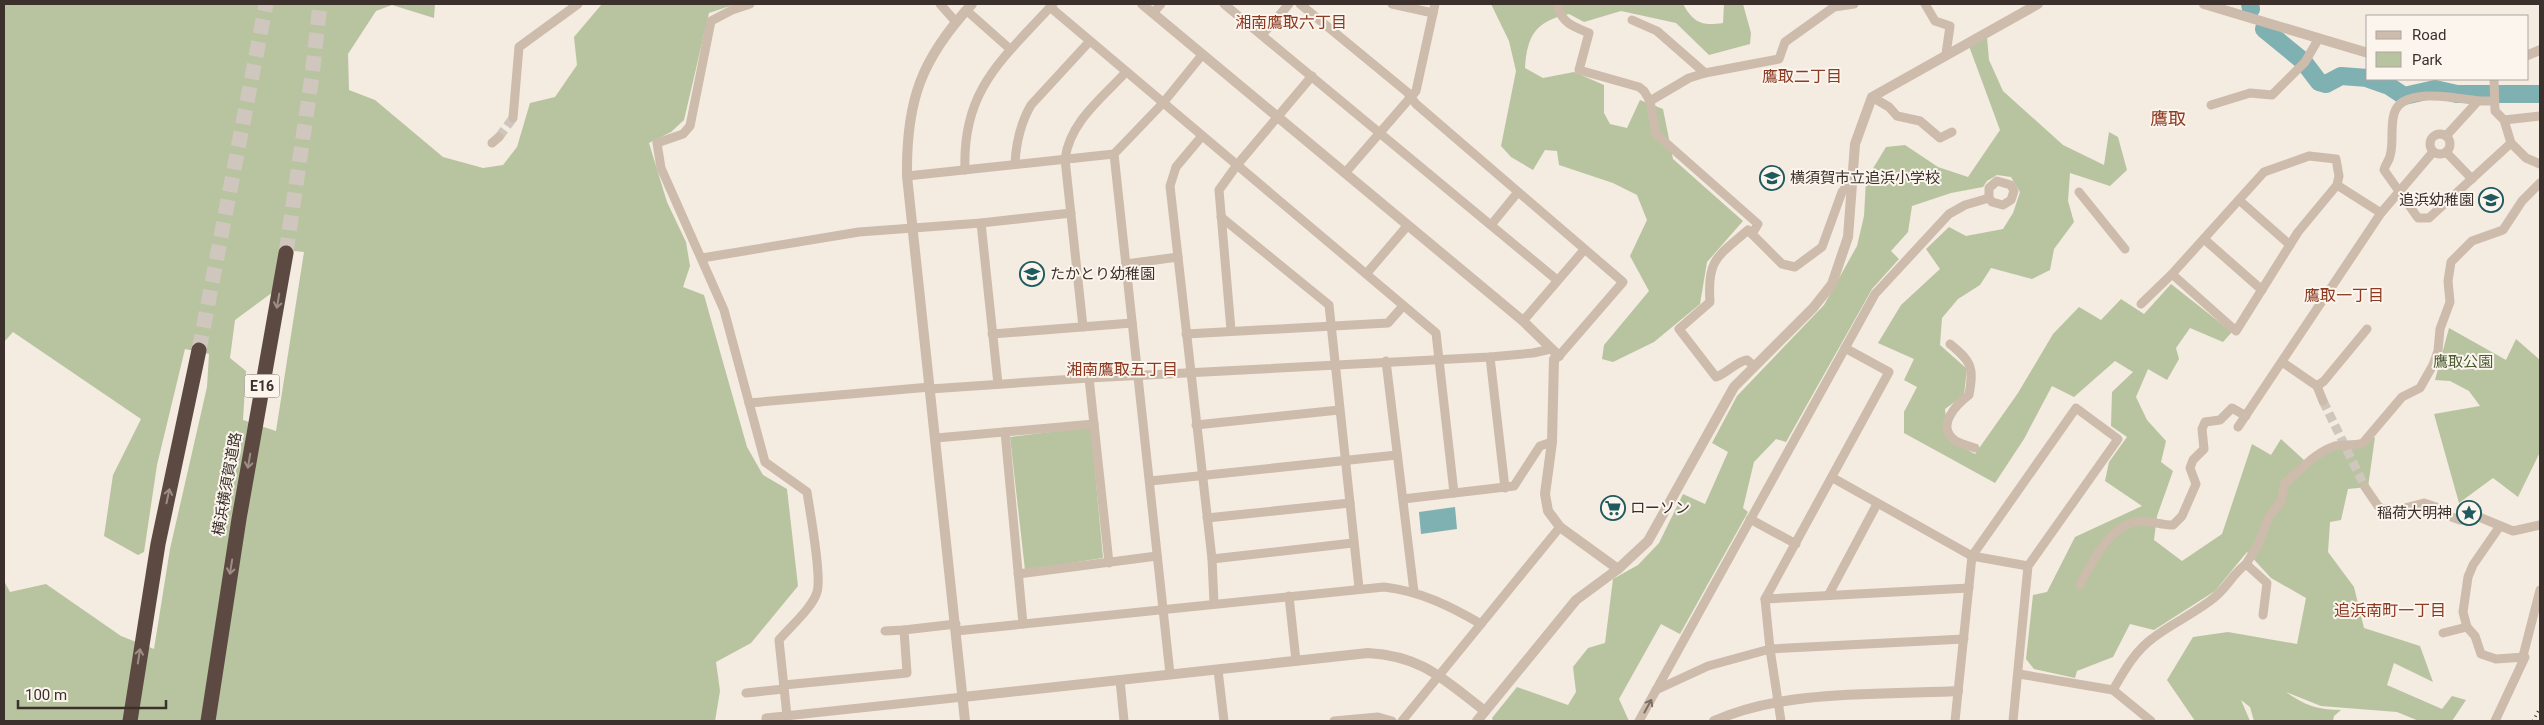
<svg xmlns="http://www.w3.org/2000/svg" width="2544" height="725" font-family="Roboto,'Noto Sans JP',sans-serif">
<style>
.green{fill:#b8c4a0;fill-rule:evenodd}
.water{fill:#7fb0b2}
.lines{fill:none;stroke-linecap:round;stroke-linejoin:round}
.river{stroke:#7fb0b2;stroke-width:18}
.minor-tunnel{stroke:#cfc6bd;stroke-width:9;stroke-dasharray:9 4.5;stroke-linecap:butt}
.motorway-tunnel{stroke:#cfc6bd;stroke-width:15;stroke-dasharray:15 8;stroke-linecap:butt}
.minor{stroke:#cdbbac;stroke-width:9}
.tertiary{stroke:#cdbbac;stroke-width:10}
.motorway{stroke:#5c4a42;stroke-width:15}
.rail{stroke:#3b302b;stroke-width:3;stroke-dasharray:1 4;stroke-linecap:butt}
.oneway{stroke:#9c8e87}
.oneway2{stroke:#7d6f65}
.labels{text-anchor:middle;stroke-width:4;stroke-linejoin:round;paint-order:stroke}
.shield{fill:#fbf5ee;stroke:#756b66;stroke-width:1}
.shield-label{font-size:14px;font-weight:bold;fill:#3b302b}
.poi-label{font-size:15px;fill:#3b302b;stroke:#fbf5ee;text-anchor:start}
.park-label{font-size:15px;fill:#4a5a2e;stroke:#fbf5ee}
.street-label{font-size:15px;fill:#3b302b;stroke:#fbf5ee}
.neighbourhood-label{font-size:16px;fill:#8c3b22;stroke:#fbf5ee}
.quarter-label{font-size:18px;fill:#8c3b22;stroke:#fbf5ee}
</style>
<rect width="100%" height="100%" fill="#f4ebe1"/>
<!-- green -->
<g class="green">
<path d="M4,4h431l-1,14 -42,-13 -16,6 -28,43 1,36 26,10 68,57 40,11 20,-3 14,-18 13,-44 25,-6 22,-32 -3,-28 28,-33h134l-27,9 -25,107 -13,12 -22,11 18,59 19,40 4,24 -7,21 21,8 43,152 16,28 24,14 11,97 -47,57 -35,19 4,29 -5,30h-711v-140l6,11 36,-8 75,52 33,13 16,-100 37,-162 2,-33 -24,-5 -28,116 -13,87 -6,3 -34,-19 9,-61 28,-56 -128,-87 -9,10zM285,250l19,2 -28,179 -33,-11 3,-49 -16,-13 5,-38 38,-28z"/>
<path d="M1491,4h192c11,19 18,22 40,19l1,-19h19l8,29 -1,11 -41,11 -33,-32 -55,-12 -37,11 -15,-8c-33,7 -42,21 -44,54l18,10 31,-6 30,13v28l6,11 17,4 13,-28 23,9 10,50 70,62 -36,41 -7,42 -46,38 -41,20 -11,-3 2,-14 45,-54 -19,-35 17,-36 -10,-25 -24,-12 -54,-18 -2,-14 -12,-1 -12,20 -22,-13 -10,-11 15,-75 -7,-30z"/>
<path d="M1987,37l2,23 14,31 60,54 41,20 5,-33 9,5 9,33 -17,16 -40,-13 -2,28 6,21 -20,27 -4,21 -18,9 -41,-11 -11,17 -22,14 -16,19 -2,27 27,24 -3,26 -19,14 3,30 27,15 43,-61 35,-59 26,-27 22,13 20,-21 23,15 27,-30 61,48 -9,10 -33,-14 -14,20 3,11 -12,21 -19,-11 -12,28 11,23 19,21 -5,21 12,9 -16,45 -3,24 28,21 40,-27 30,-90 19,11 10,-16 24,22 30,-11 20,-2 20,-11 -7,50 -20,2 -7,31 -11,2 -2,30 26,35 10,41 56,18 13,36 -39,-19 -7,22 55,24 10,-13 14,4 -14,21h-33l-22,-9 -76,-6 -35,-14c18,13 32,18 55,18l-7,6 -1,5h-79l-4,-14 -9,-7 9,21h-55l-28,-41 26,-43 35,-5 69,12 9,-46 -35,-20 -24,-26 -32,39 -61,39 -24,-6 -17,33 -36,14 -2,7 -41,-9 -8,-10 7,-64 14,-3 28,-55 67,-31 -37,-25 4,-19 18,-25 -16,-11 1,-34 21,-20 -18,-11 -41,36 -22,-11 -28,53 -29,44 -91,-50v-21l13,-25 -13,-7 10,-21 -36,-16 23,-38 39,-36 -14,-20 23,-22 17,9 37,-7 10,-16 7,-21 -9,-15 -14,-2 -10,6 -4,6 -32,6 -39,13 -4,26 -17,19 8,8 -27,30 -86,153 -10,-3 -22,23 -11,46 5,4 -68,122 -19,-10 -42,75 10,22h-136l-1,-3 25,-31 51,18 8,-13 -3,-25 15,-19 17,-5 8,-64 25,-14 21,-22 24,-49 22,10 23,-52 -16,-9 25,-47 87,-91 33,-59 7,-30 2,-36 20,-33 19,-2 33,22 30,10 32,-47 -31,-84z"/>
<path d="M2449,328l57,32 10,-21 24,21v92l-22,45 -25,-19 -34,25 -25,-89 46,-8 -11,-15 -19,-10 -15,-1z"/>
<path d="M1091,427l12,131 -78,12 -15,-133z"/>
</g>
<!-- water -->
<path class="water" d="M1455,507l2,22 -36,5 -2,-22z"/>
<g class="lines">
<!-- river -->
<g class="river">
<path d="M2250,4l1,5"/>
<path d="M2264,29l39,32 16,21 7,2 15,-8 27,2"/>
<path d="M2369,79l20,7 15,10 31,-7 22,5h83"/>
</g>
<!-- minor-tunnel -->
<g class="minor-tunnel">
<path d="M499,137l14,-19"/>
<path d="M2323,401l42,86"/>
</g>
<!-- motorway-tunnel -->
<g class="motorway-tunnel">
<path d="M286,253l26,-177 8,-72"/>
<path d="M199,350l67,-346"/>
</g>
<!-- minor -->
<g class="minor">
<path d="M750,4l-18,6 -21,11 -21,105 -7,8 -26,9 4,25 63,142 41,152 42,30c3,20 15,85 10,100 -4,15 -28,36 -38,48l8,76"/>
<path d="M940,4l16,18"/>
<path d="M1224,4l333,276"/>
<path d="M1300,4l107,88 9,12 207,178 -64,74"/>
<path d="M1392,4l41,9"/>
<path d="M1925,4l10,17 15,5 -4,28"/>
<path d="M1050,7l386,326 18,160"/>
<path d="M1558,7c4,16 16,20 31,26l-10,37 60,17 5,4 6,10 6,33 102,90 -6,10 30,30 13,3 27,-20 20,-55 10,-14"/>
<path d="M966,10l44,39"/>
<path d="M1153,13l8,-9"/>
<path d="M1632,20l25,11 48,42"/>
<path d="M1262,35l27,-31"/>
<path d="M2494,79l1,32 9,9 7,23 15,15 14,6"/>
<path d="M1872,97l17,10 8,9 23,5 20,17 12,-6"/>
<path d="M1650,101l39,-23 16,-5 74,-14 6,-17 49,-35 20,-3"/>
<path d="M2478,101c-20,-3 -77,-15 -84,13 -4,14 0,29 -4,42 -1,5 -5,9 -6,14l34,48h11l82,-75"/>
<path d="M2211,105l39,-12 22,2 33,-33 14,-24"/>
<path d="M513,118l6,-71 59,-43"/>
<path d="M2504,120l36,-4"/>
<circle cx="2440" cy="144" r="10"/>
<path d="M1202,136l-26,31 -6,19 42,373 2,44"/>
<path d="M2446,136l32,-35h16"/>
<path d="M492,143l7,-6"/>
<path d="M2446,152l26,27"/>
<path d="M1114,154l56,520"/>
<path d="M1015,164c1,-21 5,-40 16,-59l58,-63"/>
<path d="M965,170c-3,-81 38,-111 88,-166"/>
<path d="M1345,173l71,-82 19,-87"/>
<path d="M907,176l207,-22 49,-51 39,-48"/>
<path d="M2337,185l44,28"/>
<path d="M2079,192l46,57"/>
<path d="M2239,200l51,45"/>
<path d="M1221,217l108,88 30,283"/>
<path d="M981,223l17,161"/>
<path d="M1491,225l27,-33"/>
<path d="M1752,234l-4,-4c-31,27 -41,29 -38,72l-31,27 37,48c12,-4 19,-15 31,-17l7,6"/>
<path d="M2204,239l58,51"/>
<path d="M702,258l157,-26 122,-9 90,-10"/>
<path d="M1126,264l52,-7"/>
<path d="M1367,273l41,-48"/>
<path d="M2141,304l31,-30 92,-102 45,-16 27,3 3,17 -2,9 -39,47 -62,99 -64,-57"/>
<path d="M1523,321l61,-71"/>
<path d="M1083,327l-18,-168c5,-37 36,-60 61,-87"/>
<path d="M1231,330l-12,-140 18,-25 75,-89"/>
<path d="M992,334l140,-11"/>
<path d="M1186,334l202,-11 15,-17"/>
<path d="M1950,344c22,18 24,23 19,51 -12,9 -35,32 -13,46 5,3 13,5 19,7"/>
<path d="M1490,357l15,131"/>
<path d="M1386,361l28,231"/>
<path d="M2282,362l35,24 6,15"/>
<path d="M1089,378l20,185"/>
<path d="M2317,386l7,-5 43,-52"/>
<path d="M930,389l159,-11 401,-21 43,-4 18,-4"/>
<path d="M749,403l181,-16"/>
<path d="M1196,425l143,-15"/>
<path d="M2238,427l143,-214 52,-61"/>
<path d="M1005,432l18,192"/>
<path d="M936,438l158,-14"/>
<path d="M1833,478l139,78 56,10"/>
<path d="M1150,481l247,-26"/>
<path d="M2365,487l13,19 5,3 14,1 27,-7 15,5 10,8 11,4 19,-3 34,14 27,-6"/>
<path d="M1403,499l111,-13 26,-40 12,-4"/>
<path d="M1207,518l143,-15"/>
<path d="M1750,519l46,25"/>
<path d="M1212,559l141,-16"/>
<path d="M2246,564l13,-21 9,-25 13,-17 4,-18c17,-14 29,-30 50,-37 9,-2 18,0 28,-3l39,-46 18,-9 13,-23 5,-14 2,-22 10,-27 -2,-21 3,-19 21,-21 31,-11 19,-29 18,-18"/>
<path d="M1018,574l139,-18"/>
<path d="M2080,585c12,-23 27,-55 54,-63 12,-3 26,3 39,3l9,-9 14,-32 -6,-16 3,-8 11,-11 -2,-20 3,-7 15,-2 12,-12 14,8"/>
<path d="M1829,594l48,-90"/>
<path d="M1289,596l7,65"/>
<path d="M1765,599l204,-11"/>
<path d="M885,631l19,-1"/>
<path d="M956,631l428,-44c36,4 66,19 97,37"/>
<path d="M2443,633l24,-6"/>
<path d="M2523,656l17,-66"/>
<path d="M1218,670l6,51"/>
<path d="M2019,674l94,16 38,31"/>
<path d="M1120,680l4,41"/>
<path d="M784,685l123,-12 -3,-43 52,-6"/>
<path d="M1656,690l52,-24 62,-17 194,-10"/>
<path d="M2113,690c11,-19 22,-39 40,-52 19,-15 43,-25 62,-41 13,-11 17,-22 31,-33l21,19 -4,32"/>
<path d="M746,693l38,-4"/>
<path d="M766,721v-3l197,-21"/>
<path d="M1334,721l44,-4 14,4"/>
<path d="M1402,721l158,-194"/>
<path d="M1639,721l236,-427 74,-80 16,-9 24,-7v-10l8,-7 14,4 3,6 -3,9 -8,5 -11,-3 -3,-4"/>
<path d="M1781,721l-11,-72 -5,-50 124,-227 -44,-24"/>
<path d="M1955,721l17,-165 104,-148 42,31 -90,127 -15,155"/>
<path d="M2495,721l30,-64 -29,2 -15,-5 -6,-18 -8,-9 -4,-15 5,-35 5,-12 27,-39"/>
</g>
<!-- tertiary -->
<g class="tertiary">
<path d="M1142,4l381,317 36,35 -5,3 -2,83 -7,52 3,17 12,16 58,42"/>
<path d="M2204,4l164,49"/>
<path d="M2528,55l12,-5"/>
<path d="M963,697l405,-44c55,3 76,27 117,58"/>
<path d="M965,721l-58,-545c-1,-75 14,-117 65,-172"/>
<path d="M1477,721l99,-121 42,-31 30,-28 86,-154 79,-79 19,-24 16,-47 7,-93 17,-47 166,-93"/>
<path d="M1714,721c71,-32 166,-26 244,-30"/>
</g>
<!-- motorway -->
<g class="motorway">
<path d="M130,721l28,-177 41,-194"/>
<path d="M208,721l31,-202 47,-266"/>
</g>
<!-- rail -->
<path class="rail" d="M2533,721l7,-13"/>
</g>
<!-- one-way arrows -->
<defs><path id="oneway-shaft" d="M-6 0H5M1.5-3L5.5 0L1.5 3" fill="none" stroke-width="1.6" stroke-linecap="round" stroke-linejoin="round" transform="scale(1.25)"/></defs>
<g class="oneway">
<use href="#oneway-shaft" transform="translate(278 301) rotate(100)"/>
<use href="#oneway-shaft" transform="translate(249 461) rotate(100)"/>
<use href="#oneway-shaft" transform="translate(168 496) rotate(-78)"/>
<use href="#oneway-shaft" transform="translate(231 567) rotate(99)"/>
<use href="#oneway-shaft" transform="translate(139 656) rotate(-81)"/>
</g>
<use class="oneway2" href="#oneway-shaft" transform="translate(1648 706) rotate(-61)"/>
<!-- icons -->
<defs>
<symbol id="school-ring" viewBox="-11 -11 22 22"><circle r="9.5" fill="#fbf5ee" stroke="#1f5a5e" stroke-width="1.5"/><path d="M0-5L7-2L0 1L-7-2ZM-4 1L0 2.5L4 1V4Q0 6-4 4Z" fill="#1f5a5e"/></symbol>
<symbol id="supermarket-ring" viewBox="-11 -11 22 22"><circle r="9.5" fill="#fbf5ee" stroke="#1f5a5e" stroke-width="1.5"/><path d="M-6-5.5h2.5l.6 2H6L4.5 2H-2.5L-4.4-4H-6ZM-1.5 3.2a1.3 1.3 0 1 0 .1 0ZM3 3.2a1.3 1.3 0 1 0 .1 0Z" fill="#1f5a5e"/></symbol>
<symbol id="sight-ring" viewBox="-11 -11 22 22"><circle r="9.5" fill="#fbf5ee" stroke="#1f5a5e" stroke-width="1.5"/><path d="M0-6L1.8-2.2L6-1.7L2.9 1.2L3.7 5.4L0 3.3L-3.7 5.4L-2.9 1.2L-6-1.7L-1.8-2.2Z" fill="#1f5a5e"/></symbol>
</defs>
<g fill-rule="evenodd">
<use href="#school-ring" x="1758" y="164" width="28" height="28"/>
<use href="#school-ring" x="2477" y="186" width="28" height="28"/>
<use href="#school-ring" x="1018" y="260" width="28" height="28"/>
<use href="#supermarket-ring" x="1599" y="494" width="28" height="28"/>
<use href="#sight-ring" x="2455" y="499" width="28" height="28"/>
</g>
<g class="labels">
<!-- shield labels -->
<rect class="shield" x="244.5" y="374.5" width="35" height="23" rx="4"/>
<g class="shield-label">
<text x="262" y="391">E16</text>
</g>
<!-- poi labels -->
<g class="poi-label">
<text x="1790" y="183">横須賀市立追浜小学校</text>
<text x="2474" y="205" text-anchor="end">追浜幼稚園</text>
<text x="1050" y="279">たかとり幼稚園</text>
<text x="1630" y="513">ローソン</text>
<text x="2452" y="518" text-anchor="end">稲荷大明神</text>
</g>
<!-- park labels -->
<g class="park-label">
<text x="2463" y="367">鷹取公園</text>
</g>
<!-- street labels -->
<g class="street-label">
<text transform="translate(227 484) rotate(-80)" y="5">横浜横須賀道路</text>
</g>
<!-- neighbourhood labels -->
<g class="neighbourhood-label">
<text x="1291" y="28">湘南鷹取六丁目</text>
<text x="1802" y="82">鷹取二丁目</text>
<text x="2344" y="301">鷹取一丁目</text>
<text x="1122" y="375">湘南鷹取五丁目</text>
<text x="2390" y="616">追浜南町一丁目</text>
</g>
<!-- quarter labels -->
<g class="quarter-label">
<text x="2168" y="125">鷹取</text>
</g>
</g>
<!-- border -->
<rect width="2544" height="725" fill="none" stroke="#3b302b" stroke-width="10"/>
<!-- legend -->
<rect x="2366" y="15" width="162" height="65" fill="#fbf5ee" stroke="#aea6a0"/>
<rect x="2376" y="31" width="25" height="8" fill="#cdbbac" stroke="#aea6a0"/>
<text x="2412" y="40" font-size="15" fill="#3b302b">Road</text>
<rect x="2376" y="52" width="25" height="15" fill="#b8c4a0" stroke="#aea6a0"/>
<text x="2412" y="65" font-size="15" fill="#3b302b">Park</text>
<!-- scale -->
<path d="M18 700v8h148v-8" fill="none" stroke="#3b302b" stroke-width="2.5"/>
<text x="25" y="700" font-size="15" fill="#3b302b" stroke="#fbf5ee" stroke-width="4" paint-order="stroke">100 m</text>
</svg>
